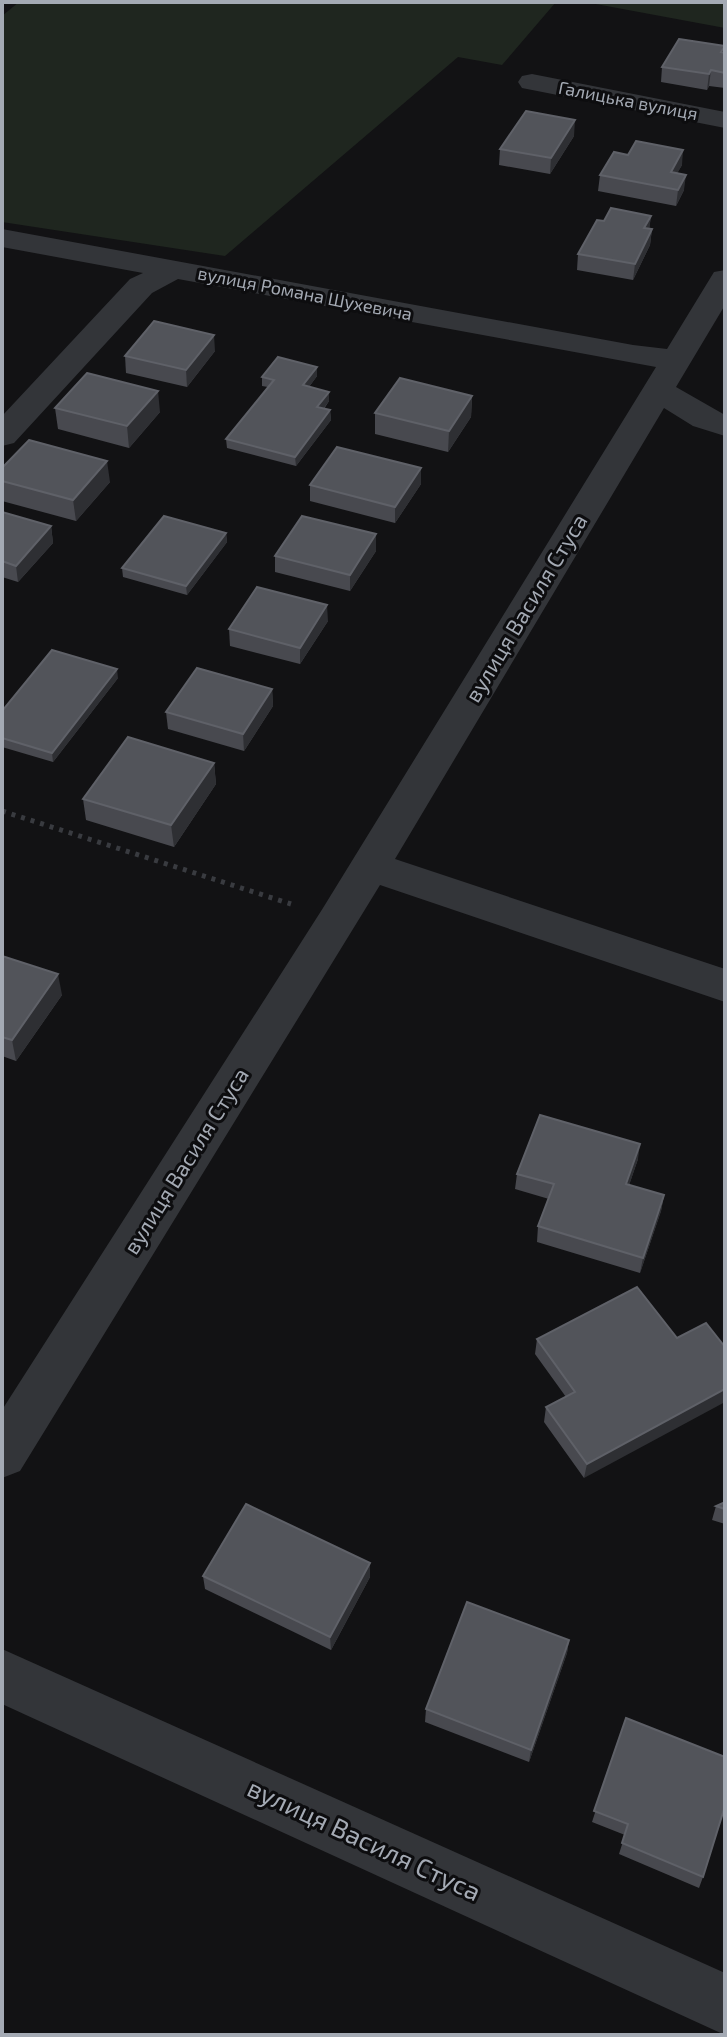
<svg xmlns="http://www.w3.org/2000/svg" width="727" height="2037" font-family="'Exo 2',sans-serif">
<style>
.green{fill:#1f261f}
.lines{fill:none;stroke-linecap:round;stroke-linejoin:round}
.path{stroke:#393b40;stroke-width:5;stroke-dasharray:4 6;stroke-linecap:butt}
.minor{fill:#333539;fill-rule:evenodd}
.wall{fill:#48494f}
.shaded-wall{fill:#2e2f33}
.building{fill:#52545a;stroke:#5f6168;stroke-width:2}
.labels{text-anchor:middle;stroke-width:6;stroke-linejoin:round;paint-order:stroke}
.far-street-label{font-size:18px;fill:#a4aab4;stroke:#0d0d0f}
.street-label{font-size:22px;fill:#a4aab4;stroke:#0d0d0f}
.near-street-label{font-size:26px;fill:#a4aab4;stroke:#0d0d0f}
</style>
<rect width="100%" height="100%" fill="#121214"/>
<!-- green -->
<g class="green">
<path d="M19,2h537l-54,63 -44,-8 -233,199 -223,-34v-206z"/>
<path d="M585,2h140v26z"/>
</g>
<g class="lines">
<!-- path -->
<path class="path" d="M2,811l289,93"/>
<!-- minor -->
<g class="minor">
<path d="M532,74l193,38v16l-203,-40 -4,-6 4,-6z"/>
<path d="M2,229l631,116 34,4 47,-77 11,-2v35l-49,82 49,28v21l-32,-10 -29,-18 -269,451 330,110v33l-345,-117 -360,586 -18,7v-68l321,-502 333,-541 -478,-88 -26,14 -138,150 -12,3v-30l128,-137 13,-6 -141,-26z"/>
<path d="M2,1649l723,324v62l-723,-331z"/>
</g>
</g>
<!-- wall -->
<g class="wall">
<path d="M725,53v35l-16,-2 -2,4 -46,-8 1,-15z"/>
<path d="M574,136l-24,38 -51,-9 1,-16z"/>
<path d="M682,165l-5,8 7,17 -8,16 -78,-15 2,-16z"/>
<path d="M651,216l-2,13h3l-2,16 -17,35 -56,-10 1,-16 26,-33z"/>
<path d="M215,351l-28,36 -61,-14 -1,-17z"/>
<path d="M317,367v9l-8,11 20,14 -5,8 6,1 1,10 -35,46 -69,-18 -1,-9 42,-52 -6,-1v-9z"/>
<path d="M472,396l-1,21 -23,35 -73,-18v-21z"/>
<path d="M55,408l105,4 -31,36 -71,-19z"/>
<path d="M2,468l108,14 -34,39 -74,-20z"/>
<path d="M421,468v16l-26,39 -85,-22v-16z"/>
<path d="M2,512l49,14 2,17 -35,39 -16,-5z"/>
<path d="M226,533l1,9 -40,53 -64,-18 -1,-9z"/>
<path d="M376,534v17l-26,40 -75,-19v-16z"/>
<path d="M328,621l-28,43 -70,-18 -1,-17z"/>
<path d="M118,678l-65,84 -51,-15v-36z"/>
<path d="M272,689l1,17 -29,45 -76,-22 -2,-17z"/>
<path d="M214,763l2,21 -42,63 -88,-27 -3,-21z"/>
<path d="M2,956l60,39 -46,66 -14,-5z"/>
<path d="M638,1159l-9,26 35,10 -3,16 -21,62 -103,-31 1,-16 11,-27 -34,-10 2,-15z"/>
<path d="M677,1338l-93,140 -40,-56 2,-15 20,-10 -31,-43 2,-15z"/>
<path d="M725,1502v22l-13,-4 4,-14z"/>
<path d="M370,1563v14l-39,73 -126,-61 -2,-13z"/>
<path d="M569,1640l-2,13 -38,109 -104,-40 1,-13z"/>
<path d="M626,1718l77,159 -4,11 -80,-34 6,-19 -33,-13z"/>
</g>
<!-- shaded-wall -->
<g class="shaded-wall">
<path d="M711,70l-2,16 -2,4 2,-16z"/>
<path d="M575,120l-1,16 -24,38 1,-16z"/>
<path d="M683,150l-1,15 -13,23 2,-16z"/>
<path d="M686,175l-2,15 -8,16 2,-16z"/>
<path d="M651,216l-2,16 -5,-4z"/>
<path d="M652,229l-2,16 -17,35 2,-16z"/>
<path d="M214,335l1,16 -28,36 -1,-17z"/>
<path d="M317,367v9l-14,19v-10z"/>
<path d="M158,391l2,21 -31,36 -2,-22z"/>
<path d="M329,392v9l-11,15 -1,-9z"/>
<path d="M472,396l-1,21 -23,35 1,-21z"/>
<path d="M330,410l1,10 -35,46 -1,-9z"/>
<path d="M107,461l3,21 -34,39 -3,-21z"/>
<path d="M421,468v16l-26,39v-16z"/>
<path d="M51,526l2,17 -35,39 -2,-16z"/>
<path d="M226,533l1,9 -40,53 -1,-9z"/>
<path d="M376,534v17l-26,40v-16z"/>
<path d="M327,605l1,16 -28,43v-16z"/>
<path d="M117,669l1,9 -65,84 -1,-9z"/>
<path d="M272,689l1,17 -29,45 -1,-17z"/>
<path d="M214,763l2,21 -42,63 -3,-22z"/>
<path d="M58,974l4,21 -46,66 -4,-21z"/>
<path d="M640,1144l-2,15 -14,41 2,-16z"/>
<path d="M664,1195l-3,16 -21,62 3,-15z"/>
<path d="M725,1389v13l-141,76 3,-14z"/>
<path d="M370,1563v14l-39,73 -1,-13z"/>
<path d="M569,1640l-2,13 -38,109 2,-12z"/>
</g>
<!-- building -->
<g class="building">
<path d="M679,39l46,7 -4,6 4,1v20l-14,-3 -2,4 -47,-7z"/>
<path d="M526,111l49,9 -24,38 -51,-9z"/>
<path d="M636,141l47,9 -12,22 15,3 -8,15 -78,-15 14,-23 14,3z"/>
<path d="M611,208l40,8 -7,12 8,1 -17,35 -57,-10 19,-34 7,1z"/>
<path d="M154,321l60,14 -28,35 -61,-14z"/>
<path d="M278,357l39,10 -14,18 26,7 -12,15 13,3 -35,47 -69,-18 48,-59 -12,-3z"/>
<path d="M87,373l71,18 -31,35 -72,-18z"/>
<path d="M400,378l72,18 -23,35 -74,-18z"/>
<path d="M29,440l78,21 -34,39 -71,-19v-13z"/>
<path d="M337,447l84,21 -26,39 -85,-22z"/>
<path d="M2,512l49,14 -35,40 -14,-5z"/>
<path d="M164,516l62,17 -40,53 -64,-18z"/>
<path d="M302,516l74,18 -26,41 -75,-19z"/>
<path d="M257,587l70,18 -27,43 -71,-19z"/>
<path d="M52,650l65,19 -65,84 -50,-15v-27z"/>
<path d="M197,668l75,21 -29,45 -77,-22z"/>
<path d="M128,737l86,26 -43,62 -88,-26z"/>
<path d="M2,956l56,18 -46,66 -10,-3z"/>
<path d="M540,1115l100,29 -14,40 38,11 -21,63 -105,-32 16,-42 -37,-10z"/>
<path d="M637,1287l40,51 29,-15 19,24v42l-138,75 -41,-57 29,-15 -38,-53z"/>
<path d="M725,1502v7l-9,-3z"/>
<path d="M246,1504l124,59 -40,74 -127,-61z"/>
<path d="M467,1602l102,38 -38,110 -105,-41z"/>
<path d="M626,1718l99,39v49l-22,71 -81,-34 6,-19 -34,-13z"/>
</g>
<g class="labels">
<!-- far-street labels -->
<g class="far-street-label">
<text transform="translate(628 101) rotate(11)" y="6">Галицька вулиця</text>
<text transform="translate(305 294) rotate(11)" y="6">вулиця Романа Шухевича</text>
</g>
<!-- street labels -->
<g class="street-label">
<text transform="translate(526 608) rotate(-59)" y="8">вулиця Василя Стуса</text>
<text transform="translate(186 1161) rotate(-58)" y="8">вулиця Василя Стуса</text>
</g>
<!-- near-street labels -->
<g class="near-street-label">
<text transform="translate(364 1840) rotate(25)" y="9">вулиця Василя Стуса</text>
</g>
</g>
<!-- border -->
<rect width="727" height="2037" fill="none" stroke="#a4aab4" stroke-width="8"/>
</svg>
